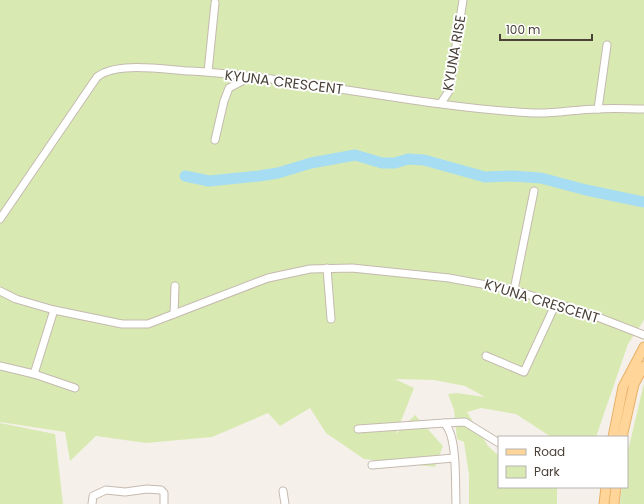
<svg xmlns="http://www.w3.org/2000/svg" width="644" height="504" font-family="Poppins,sans-serif">
<style>
.green{fill:#d8eab2}
.lines{fill:none;stroke-linecap:round;stroke-linejoin:round}
.river{stroke:#a6ddf3;stroke-width:11}
.minor-casing{stroke:#c5baaf;stroke-width:9}
.major-casing{stroke:#e8b066;stroke-width:11}
.minor{stroke:#fff;stroke-width:7}
.major{stroke:#ffd59a;stroke-width:9}
.labels{text-anchor:middle;stroke-width:4;stroke-linejoin:round;paint-order:stroke}
.street-label{font-size:14px;fill:#4a4138;stroke:#fff}
</style>
<rect width="100%" height="100%" fill="#f5f1ea"/>
<!-- green -->
<g class="green">
<path d="M0,0h644v320l-16,24 -32,93h-45l-35,-23 -35,-6 -14,4 21,34 11,10v31h58v17h-88v-29l-5,-33 -7,-3 -3,-29 -6,-16 9,-1 28,4 -20,-11 -31,-6 -39,-1 19,9 -18,46 19,-19 28,31 -8,21 -71,-8 -38,-26 -16,-25 -30,18 -12,-13 -56,24 -66,6 -50,-7 -26,25 -5,-29 -65,-10z"/>
<path d="M644,383v121h-24l2,-17h5v-32z"/>
<path d="M0,423l55,11 8,70h-63z"/>
</g>
<g class="lines">
<!-- river -->
<path class="river" d="M185,176l24,5 50,-5 19,-3 33,-10 44,-8 27,8h13l13,-4 16,1 61,17 27,-1 29,2 45,12 58,12"/>
<defs>
<g id="minor">
<path d="M208,72l7,-69"/>
<path d="M441,103l8,-12 14,-91"/>
<path d="M598,109l9,-64"/>
<path d="M215,140l9,-39 5,-13 19,-10"/>
<path d="M0,219l97,-142c19,-16 70,-7 94,-6 115,7 227,36 342,42 22,1 44,-4 66,-4 15,-1 30,0 45,0"/>
<path d="M327,268l4,51"/>
<path d="M514,290l20,-99"/>
<path d="M0,291l16,8 38,11 68,14h26l120,-46 42,-9 42,-1 97,10 65,12 81,26 49,19"/>
<path d="M174,314l1,-28"/>
<path d="M486,356l38,16 32,-69"/>
<path d="M0,366l34,8 41,14"/>
<path d="M34,374l20,-64"/>
<path d="M444,423l21,-1 34,21"/>
<path d="M358,429l86,-6c14,12 11,62 12,81"/>
<path d="M372,465l82,-7"/>
<path d="M283,491l2,13"/>
<path d="M92,504l1,-8 13,-6 19,2 22,-3 14,1 3,3v11"/>
</g>
<g id="major">
<path d="M613,437l10,-50 21,-40"/>
<path d="M622,437l12,-53 10,-18"/>
<path d="M604,504l2,-17"/>
<path d="M614,504l2,-17"/>
</g>
</defs>
<!-- minor casing -->
<use href="#minor" class="minor-casing"/>
<!-- major casing -->
<use href="#major" class="major-casing"/>
<!-- minor -->
<use href="#minor" class="minor"/>
<!-- major -->
<use href="#major" class="major"/>
</g>
<g class="labels">
<!-- street labels -->
<g class="street-label">
<text transform="translate(454 53) rotate(-80)" y="5">KYUNA RISE</text>
<text transform="translate(284 82) rotate(7)" y="5">KYUNA CRESCENT</text>
<text transform="translate(542 301) rotate(17)" y="5">KYUNA CRESCENT</text>
</g>
</g>
<!-- legend -->
<rect x="498" y="436" width="130" height="52" fill="#ffffff" stroke="#b7b3af"/>
<rect x="506" y="449" width="20" height="6" fill="#ffd59a" stroke="#b7b3af"/>
<text x="534" y="456" font-size="12" fill="#4a4138">Road</text>
<rect x="506" y="466" width="20" height="12" fill="#d8eab2" stroke="#b7b3af"/>
<text x="534" y="476" font-size="12" fill="#4a4138">Park</text>
<!-- scale -->
<path d="M500 34v6h92v-6" fill="none" stroke="#4a4138" stroke-width="2"/>
<text x="506" y="34" font-size="12" fill="#4a4138" stroke="#ffffff" stroke-width="3" paint-order="stroke">100 m</text>
</svg>
